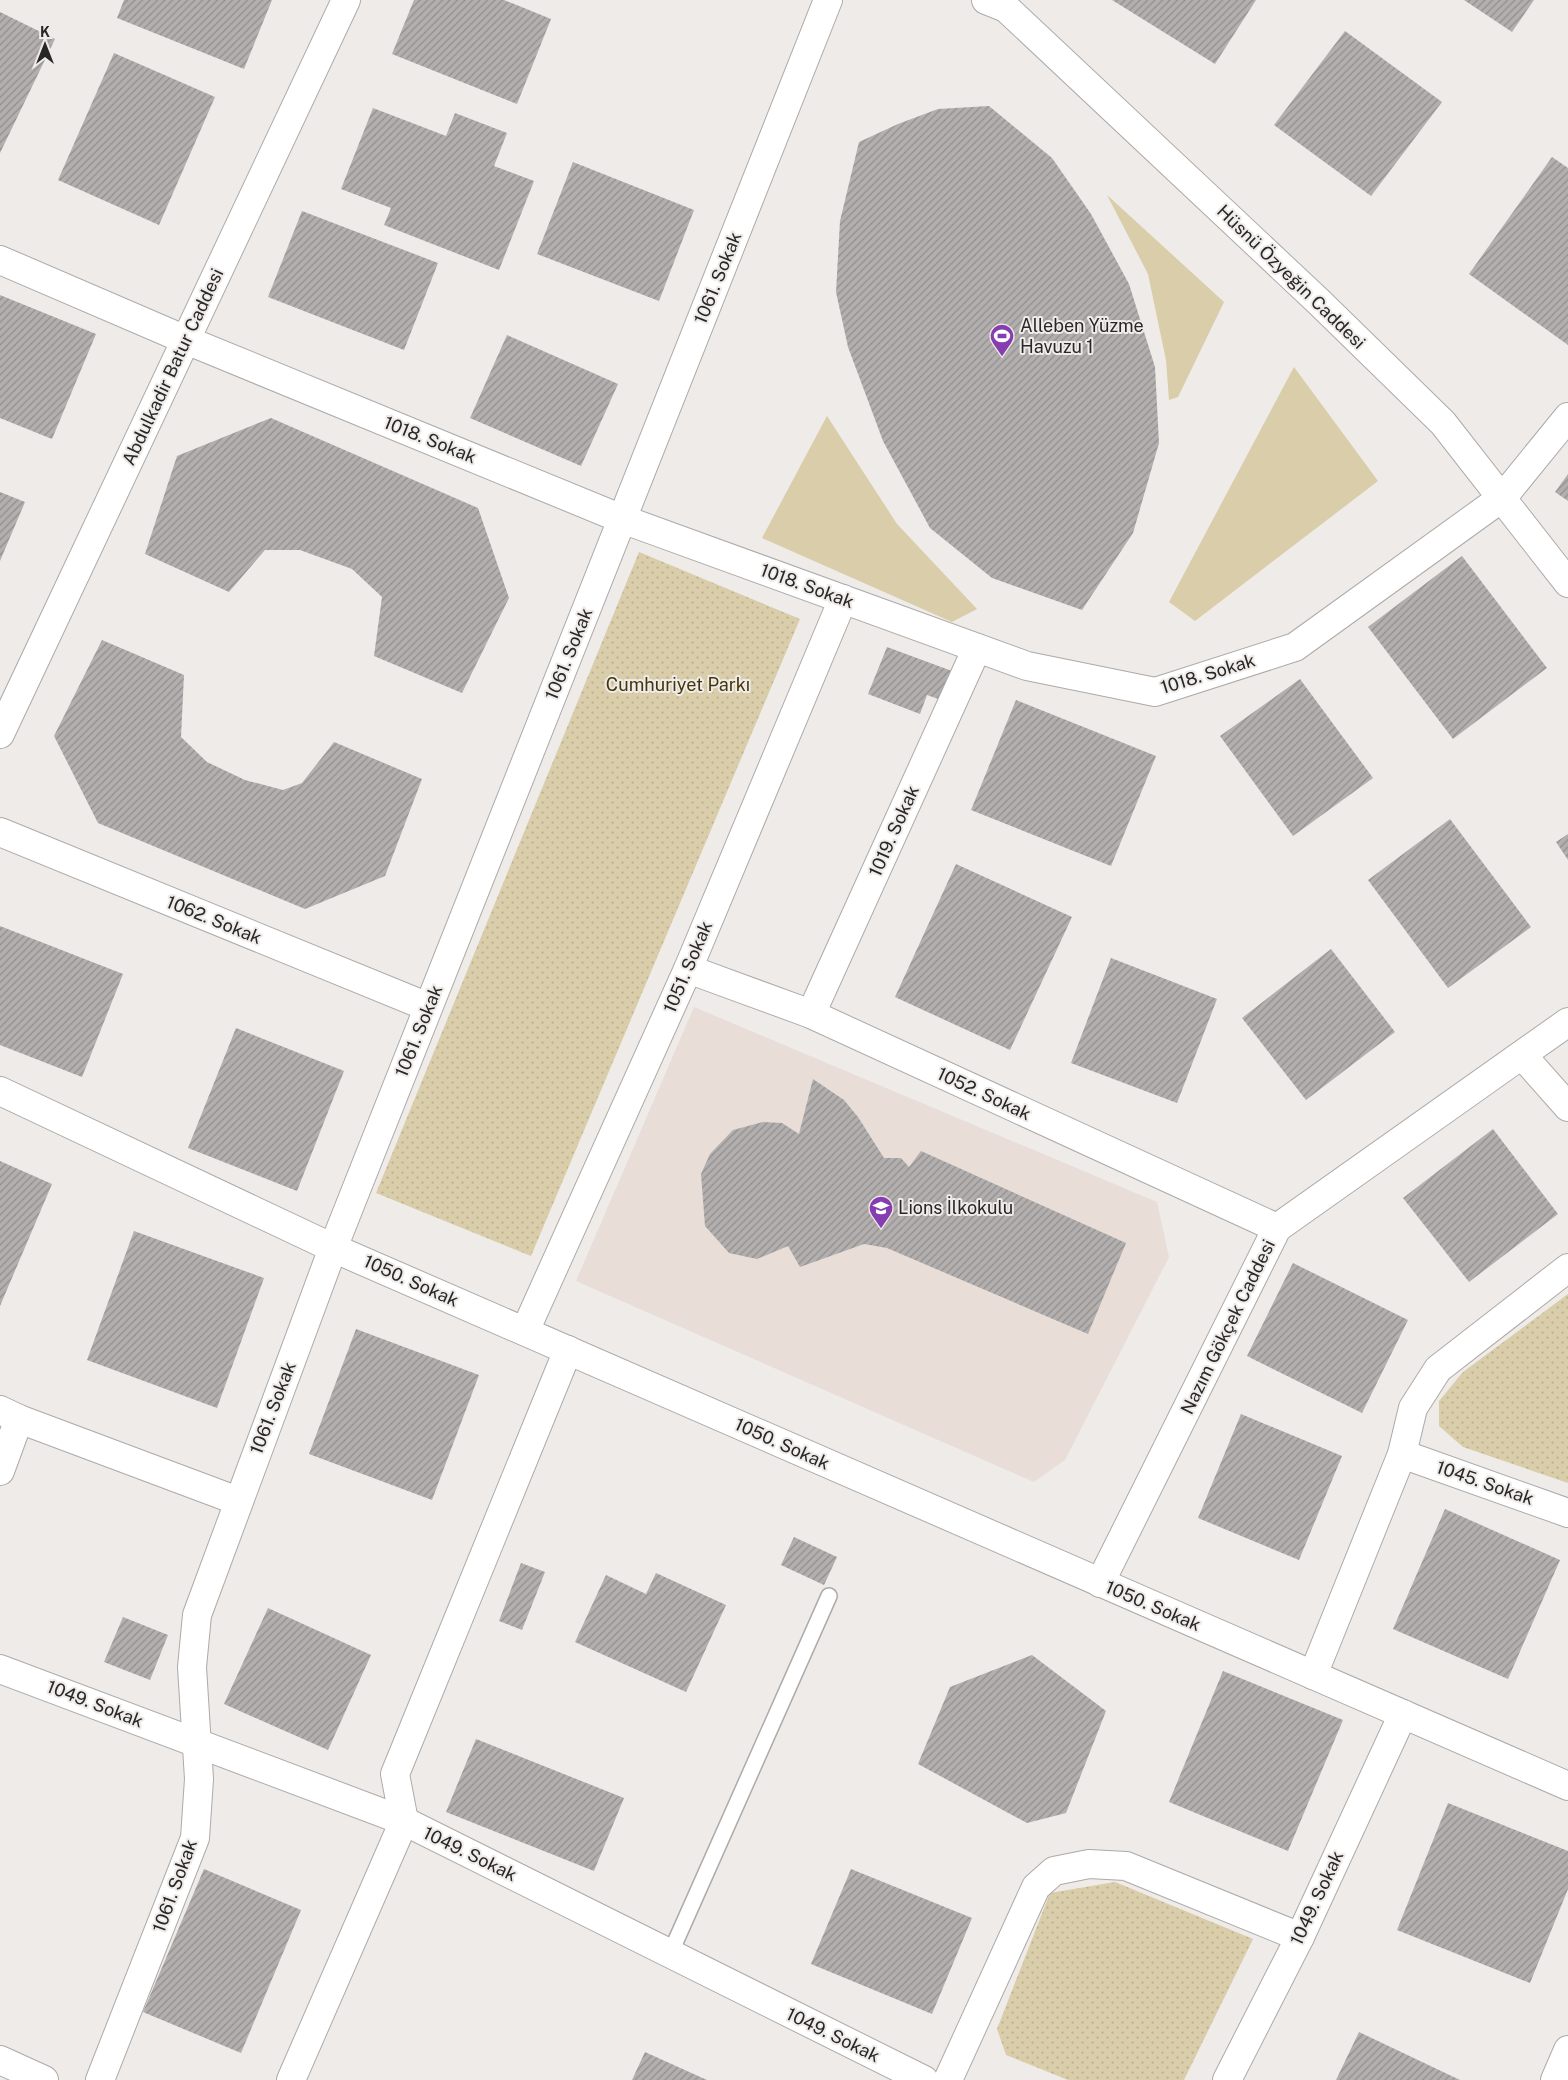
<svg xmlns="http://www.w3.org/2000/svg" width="1568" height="2080" font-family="'Public Sans',sans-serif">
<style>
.built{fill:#e8ddd7}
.grass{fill:#d9cdaa}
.park{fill:url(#park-dots)}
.building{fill:url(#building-hatch)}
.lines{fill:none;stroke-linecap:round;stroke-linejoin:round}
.service-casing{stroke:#adaaa8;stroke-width:18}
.minor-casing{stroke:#adaaa8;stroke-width:30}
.tertiary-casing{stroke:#adaaa8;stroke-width:30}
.secondary-casing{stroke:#adaaa8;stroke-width:30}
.service{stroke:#fff;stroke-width:15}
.minor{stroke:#fff;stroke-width:28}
.tertiary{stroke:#fff;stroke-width:28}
.secondary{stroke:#fff;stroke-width:28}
.labels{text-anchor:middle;stroke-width:4;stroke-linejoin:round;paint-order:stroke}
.street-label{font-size:18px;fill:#282727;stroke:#eeebe9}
.poi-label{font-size:18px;fill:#282727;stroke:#eeebe9;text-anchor:start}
.park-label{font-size:18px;fill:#443607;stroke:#eeebe9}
</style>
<defs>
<pattern id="park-dots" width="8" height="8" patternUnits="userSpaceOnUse" patternTransform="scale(1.25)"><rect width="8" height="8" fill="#d9cdaa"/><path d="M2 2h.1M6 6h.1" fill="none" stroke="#bab092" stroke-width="1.8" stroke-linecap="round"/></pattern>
<pattern id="building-hatch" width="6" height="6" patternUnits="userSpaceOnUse" patternTransform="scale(1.25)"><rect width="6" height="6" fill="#b2afae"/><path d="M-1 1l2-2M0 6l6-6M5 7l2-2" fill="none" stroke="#918e8e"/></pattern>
</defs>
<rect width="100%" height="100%" fill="#eeebe9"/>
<!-- built -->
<path class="built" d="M694,1007l463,195 12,55 -104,203 -31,22 -458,-201z"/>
<!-- grass -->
<g class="grass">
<path d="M1107,195l117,107 -46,95 -9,3 -3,-40 -18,-86z"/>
<path d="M1294,367l84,114 -183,140 -26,-19z"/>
<path d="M827,416l70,108 80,85 -25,13 -190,-84z"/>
</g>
<!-- park -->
<g class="park">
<path d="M639,552l161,67 -269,637 -155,-63z"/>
<path d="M1568,1294v189l-105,-36 -24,-21v-25l24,-29z"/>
<path d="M1115,1882l138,57 -69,141h-116l-62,-25 -9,-26 53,-136z"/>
</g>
<!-- building -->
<g class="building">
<path d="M124,0h148l-28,69 -127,-51z"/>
<path d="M414,0h90l47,19 -34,85 -125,-50z"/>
<path d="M1112,0h144l-41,64z"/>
<path d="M1464,0h70l-22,32z"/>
<path d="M0,12l55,27 -55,114z"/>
<path d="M1345,31l97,71 -71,94 -97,-71z"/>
<path d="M114,53l101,44 -56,128 -101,-45z"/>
<path d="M989,106l63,52 39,56 38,70 26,83 4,76 -26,90 -51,77 -90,-32 -62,-50 -47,-87 -35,-94 -12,-55 4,-71 19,-79 39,-18 40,-15z"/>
<path d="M373,108l73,28 9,-23 52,20 -13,33 40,15 -35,89 -115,-45 7,-17 -50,-19z"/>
<path d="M1552,157l16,11v177l-99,-71z"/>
<path d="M573,162l121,48 -35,91 -122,-47z"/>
<path d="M302,211l136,52 -34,87 -136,-53z"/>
<path d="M0,295l96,39 -44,105 -52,-21z"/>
<path d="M507,335l111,49 -37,82 -111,-48z"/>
<path d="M271,418l207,90 31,90 -47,95 -88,-37 8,-59 -30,-28 -52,-19h-35l-36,42 -84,-38 32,-98z"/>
<path d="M1568,474v27l-13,-9z"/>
<path d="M0,492l25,10 -25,59z"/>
<path d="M1462,556l85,112 -94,71 -85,-112z"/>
<path d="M102,640l82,35 -3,62 26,25 38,18 38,10 19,-7 32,-41 88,37 -37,97 -80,33 -207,-86 -44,-87z"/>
<path d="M887,647l65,24 -11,29 -14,-5 -7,19 -52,-20z"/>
<path d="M1300,679l73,99 -80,58 -73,-100z"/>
<path d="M1016,700l140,56 -45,110 -140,-56z"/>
<path d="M1450,819l81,108 -83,61 -80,-108z"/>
<path d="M1568,834v26l-12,-18z"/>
<path d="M956,864l116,53 -62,133 -115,-53z"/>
<path d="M0,926l123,48 -41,103 -82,-32z"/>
<path d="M1331,949l64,83 -89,68 -64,-82z"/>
<path d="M1111,958l106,41 -40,104 -106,-40z"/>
<path d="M236,1028l108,43 -47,120 -109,-43z"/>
<path d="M813,1079l31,21 14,17 26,41h17l8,9 12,-16 205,92 -38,91 -201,-86 -23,-4 -64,23 -12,-21 -31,13 -28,-6 -24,-27 -4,-52 9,-20 23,-24 30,-8 19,1 17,11z"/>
<path d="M1493,1129l65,85 -89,68 -66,-84z"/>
<path d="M0,1161l52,23 -52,122z"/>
<path d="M134,1231l130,47 -47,130 -130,-48z"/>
<path d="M1293,1263l115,57 -46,93 -115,-57z"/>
<path d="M356,1329l123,46 -47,125 -123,-46z"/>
<path d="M1241,1414l101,42 -43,104 -101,-42z"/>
<path d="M1445,1509l115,51 -52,119 -115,-50z"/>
<path d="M794,1537l43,20 -13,28 -43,-20z"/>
<path d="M521,1563l24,9 -23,58 -23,-9z"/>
<path d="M656,1573l70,32 -40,87 -111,-50 31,-67 40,19z"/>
<path d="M268,1608l103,47 -43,95 -104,-46z"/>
<path d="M123,1617l45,18 -18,45 -46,-18z"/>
<path d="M1032,1655l74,56 -40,102 -39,10 -109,-59 32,-77z"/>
<path d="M1223,1671l120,49 -55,131 -119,-49z"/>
<path d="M476,1739l148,59 -30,73 -148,-59z"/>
<path d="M1448,1803l120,48v38l-38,94 -133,-53z"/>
<path d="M204,1869l97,41 -60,143 -98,-41z"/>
<path d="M851,1869l121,49 -40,96 -121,-50z"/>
<path d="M1359,2032l101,48h-124z"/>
<path d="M645,2052l62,28h-75z"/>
</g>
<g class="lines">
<defs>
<path id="service" d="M670,1954l159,-358"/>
<g id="minor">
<path d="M986,0l20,8 312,293 125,122 125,160"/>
<path d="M0,260l186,80 436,179 405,147 128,26 140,-45 208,-150 65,-80"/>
<path d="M0,734l346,-734"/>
<path d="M0,832l428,175"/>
<path d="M688,969l123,45 466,214"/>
<path d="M811,1014l166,-366"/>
<path d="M1522,1055l46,52"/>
<path d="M0,1091l333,157 1235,538"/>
<path d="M525,1331l163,-362 155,-370"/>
<path d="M0,1410l19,9 219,82"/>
<path d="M1402,1454l166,59"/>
<path d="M0,1471l19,-52"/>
<path d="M1100,1583l177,-355 291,-206"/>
<path d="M0,1669l404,152 520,259"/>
<path d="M1313,1675l89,-221 11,-46 25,-39 130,-101"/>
<path d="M100,2080l95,-242 4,-59 -7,-112 5,-52 136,-367 495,-1248"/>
<path d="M291,2080l113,-259 -9,-47 173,-424"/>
<path d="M948,2080l88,-193 18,-16 35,-7 37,2 174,71"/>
<path d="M1227,2080l73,-143 103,-223"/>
</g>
<path id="tertiary" d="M1555,2080l13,-30"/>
<path id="secondary" d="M0,2060l44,20"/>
</defs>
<!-- service casing -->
<use href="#service" class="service-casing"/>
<!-- minor casing -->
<use href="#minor" class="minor-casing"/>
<!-- tertiary casing -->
<use href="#tertiary" class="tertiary-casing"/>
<!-- secondary casing -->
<use href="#secondary" class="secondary-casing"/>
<!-- service -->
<use href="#service" class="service"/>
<!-- minor -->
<use href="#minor" class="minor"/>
<!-- tertiary -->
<use href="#tertiary" class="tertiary"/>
<!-- secondary -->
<use href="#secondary" class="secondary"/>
</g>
<!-- icons -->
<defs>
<symbol id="stadium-pin" viewBox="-11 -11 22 30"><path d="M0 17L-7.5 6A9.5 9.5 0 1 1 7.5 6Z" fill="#853db0" stroke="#eeebe9"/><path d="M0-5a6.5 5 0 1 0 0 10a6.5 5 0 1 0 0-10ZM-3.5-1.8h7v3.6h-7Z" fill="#fff"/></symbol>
<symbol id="school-pin" viewBox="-11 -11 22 30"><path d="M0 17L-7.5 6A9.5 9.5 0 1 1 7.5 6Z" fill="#853db0" stroke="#eeebe9"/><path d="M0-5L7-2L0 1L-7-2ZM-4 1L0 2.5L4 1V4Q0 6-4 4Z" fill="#fff"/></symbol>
</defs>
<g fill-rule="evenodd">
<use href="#stadium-pin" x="988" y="322" width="28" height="38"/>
<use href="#school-pin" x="867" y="1194" width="28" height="38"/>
</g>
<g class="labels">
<!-- street labels -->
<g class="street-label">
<text transform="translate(1291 277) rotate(44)" y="6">Hüsnü Özyeğin Caddesi</text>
<text transform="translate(718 278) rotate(-68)" y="6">1061. Sokak</text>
<text transform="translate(173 367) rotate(-65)" y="6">Abdulkadir Batur Caddesi</text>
<text transform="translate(430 440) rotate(22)" y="6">1018. Sokak</text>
<text transform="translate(807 586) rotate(20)" y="6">1018. Sokak</text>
<text transform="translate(569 654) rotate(-68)" y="6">1061. Sokak</text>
<text transform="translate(1208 674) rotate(-17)" y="6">1018. Sokak</text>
<text transform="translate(894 831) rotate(-66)" y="6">1019. Sokak</text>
<text transform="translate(214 920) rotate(22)" y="6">1062. Sokak</text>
<text transform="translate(688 967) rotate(-67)" y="6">1051. Sokak</text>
<text transform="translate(419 1031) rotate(-68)" y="6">1061. Sokak</text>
<text transform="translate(984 1094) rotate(25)" y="6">1052. Sokak</text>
<text transform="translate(411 1281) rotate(24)" y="6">1050. Sokak</text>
<text transform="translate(1228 1327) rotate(-64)" y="6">Nazım Gökçek Caddesi</text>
<text transform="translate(273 1408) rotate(-69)" y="6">1061. Sokak</text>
<text transform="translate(782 1444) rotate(24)" y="6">1050. Sokak</text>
<text transform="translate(1485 1483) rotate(19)" y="6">1045. Sokak</text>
<text transform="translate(1153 1606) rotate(23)" y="6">1050. Sokak</text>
<text transform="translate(95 1704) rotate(21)" y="6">1049. Sokak</text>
<text transform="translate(470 1854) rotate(26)" y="6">1049. Sokak</text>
<text transform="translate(175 1886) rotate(-70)" y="6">1061. Sokak</text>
<text transform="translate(1317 1898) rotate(-65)" y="6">1049. Sokak</text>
<text transform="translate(833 2035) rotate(26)" y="6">1049. Sokak</text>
</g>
<!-- poi labels -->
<g class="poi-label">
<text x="1020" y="332">Alleben Yüzme<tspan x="1020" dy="21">Havuzu 1</tspan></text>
<text x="898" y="1214">Lions İlkokulu</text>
</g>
<!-- park labels -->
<g class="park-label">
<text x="678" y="691">Cumhuriyet Parkı</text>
</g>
</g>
<!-- north arrow -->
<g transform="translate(45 45)" stroke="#eeebe9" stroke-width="4" paint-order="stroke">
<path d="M0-4L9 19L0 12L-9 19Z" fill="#282727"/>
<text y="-8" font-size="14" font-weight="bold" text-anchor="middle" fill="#282727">K</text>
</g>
</svg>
